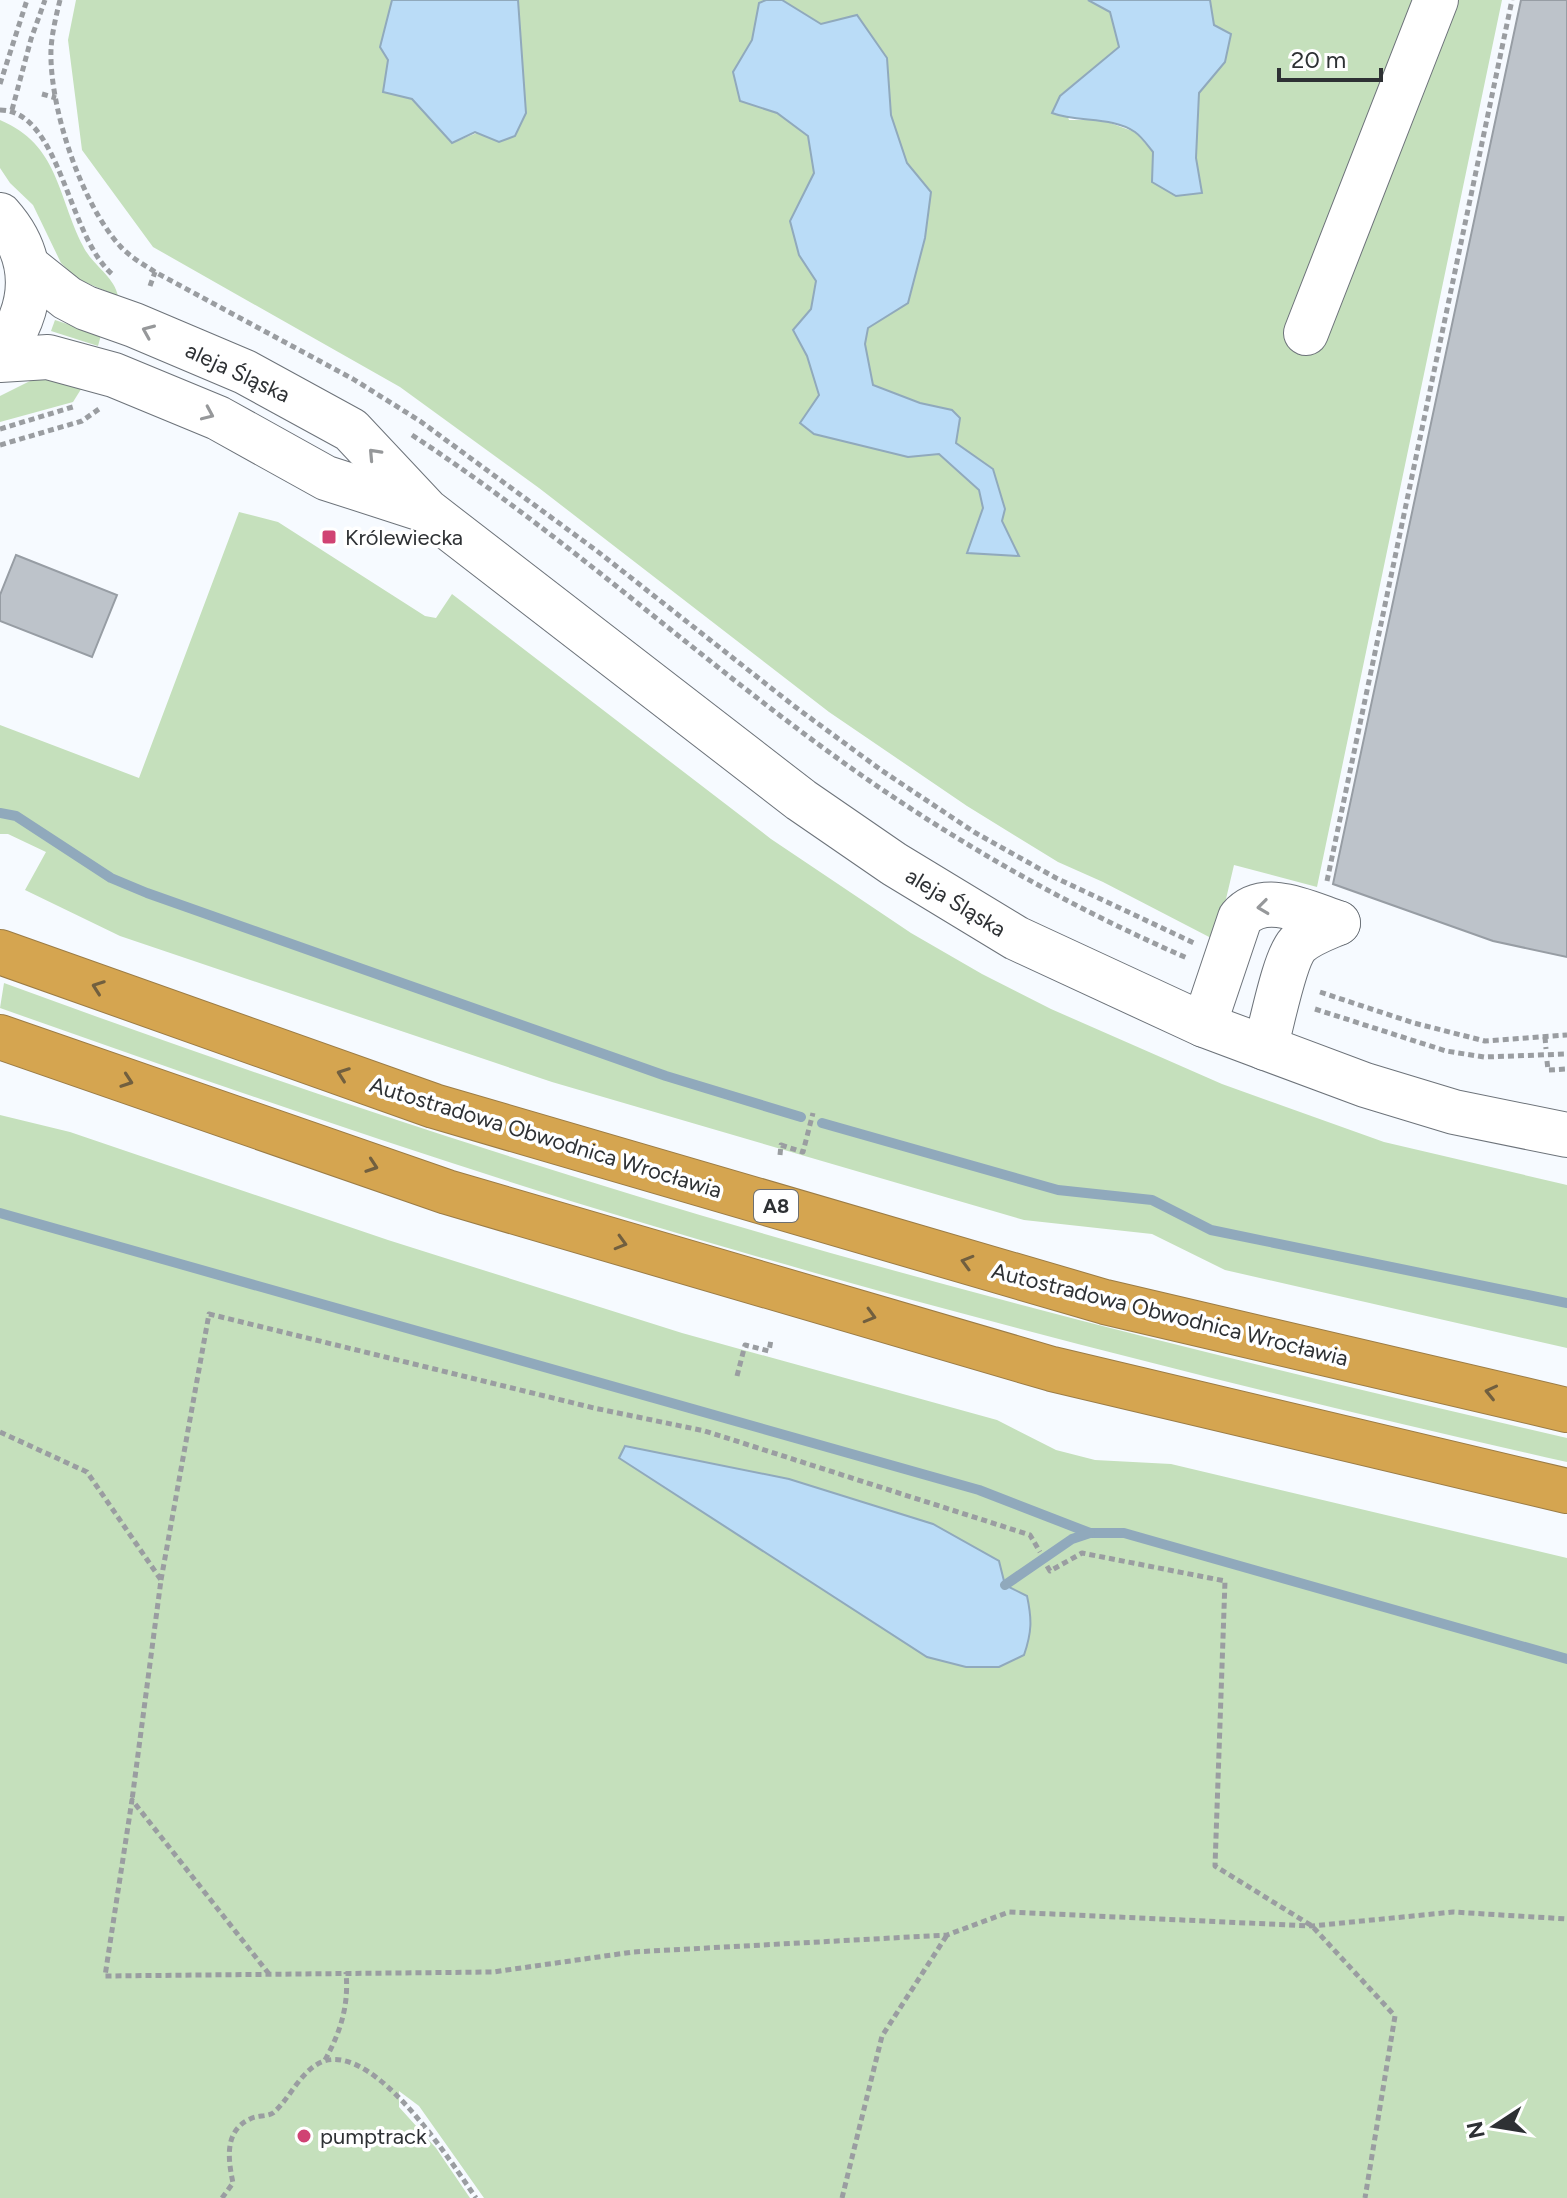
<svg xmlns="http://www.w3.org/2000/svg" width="1567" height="2198" font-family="Figtree,sans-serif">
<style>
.green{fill:#c5e0bc}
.water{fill:#badcf7;stroke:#90a9bc;stroke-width:2}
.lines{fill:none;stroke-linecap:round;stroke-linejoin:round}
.stream{stroke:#90a9bc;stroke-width:10}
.building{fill:#bdc3ca;stroke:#979da4;stroke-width:2}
.minor-casing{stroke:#6d737a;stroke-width:46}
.highway-casing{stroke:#9b7c46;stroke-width:46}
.path{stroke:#9a9da1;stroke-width:5;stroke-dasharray:6 4;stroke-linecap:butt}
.minor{stroke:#fff;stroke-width:44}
.highway{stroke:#d5a550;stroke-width:44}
.oneway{stroke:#96989a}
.oneway2{stroke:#715f3f}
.poi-dot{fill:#d04373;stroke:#fff;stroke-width:3}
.labels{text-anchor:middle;stroke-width:7;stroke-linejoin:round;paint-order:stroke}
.shield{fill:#fff;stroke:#6d6f71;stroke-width:2}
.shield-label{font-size:20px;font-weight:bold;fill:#2e3134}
.street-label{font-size:22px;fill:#2e3134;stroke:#fff}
.poi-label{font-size:22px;fill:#2e3134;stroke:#fff;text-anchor:start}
</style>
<rect width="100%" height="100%" fill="#f6faff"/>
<!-- green -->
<g class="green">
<path d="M76,0h316l-12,47 32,52 40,44 74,-30 -8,-113h248l-7,4 -7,35 -19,33 8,29 36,12 31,22 6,38 -24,48 9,34 17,25 -5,29 -18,21 14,26 12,40 23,44 66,17 31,-3 40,36 4,18 36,47 -17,-34 -9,-52 -37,-26 -5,-33 -31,-7 -47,-17 -8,-42 3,-16 40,-25 23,-110 -24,-30 -16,-48 -4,-57 -66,-34 -39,-24h306l22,12 10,35 -60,48 9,25h33l33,12 18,20 49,41 -6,-35 3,-65 26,-31 6,-28 -17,-9 -4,-25h292l-185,887 -83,-22 -12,51 -9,23 -110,-57 -45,-20 -91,-56 -138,-94 -290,-224 -139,-101 -247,-140 -71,-97 -14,-110z"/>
<path d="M0,120c59,25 57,75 83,126 9,19 31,30 35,50l-41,-17 -16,-16 -28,-58 -23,-22 -10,-15z"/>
<path d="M55,320l46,15 -3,11 -47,-15z"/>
<path d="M46,378l37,8 -10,16 -73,20v-26l32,-16z"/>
<path d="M239,512l39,10 147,94 11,2 16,-24 319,245 140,94 71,41 69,35 171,75 162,58 183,43v163l-342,-78 -73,-36 -128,-14 -472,-138 -432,-146 -95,-46 21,-38 -38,-18h-8v-109l139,53z"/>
<path d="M4,983c310,114 624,216 943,302 206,56 413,105 620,153v24c-315,-71 -628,-150 -937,-243 -212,-64 -421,-137 -630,-211z"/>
<path d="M0,1115l70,17 318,108 294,93 315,87 59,30 39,10 76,4 396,94v640h-1083l-65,-92 -20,-15v16l37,41 34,50h-470z"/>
</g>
<!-- water -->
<g class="water">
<path d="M392,0h126l8,113 -11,23 -16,6 -24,-10 -23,11 -40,-44 -29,-7 5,-32 -8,-13z"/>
<path d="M766,0h16l39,24 36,-9 30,43 4,57 16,48 24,29 -6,46 -17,65 -40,25 -3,16 8,41 47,18 32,7 8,8 -4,25 37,26 12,40 -3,12 17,35 -52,-3 16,-45 -4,-18 -40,-36 -31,3 -94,-23 -14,-11 19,-28 -12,-39 -14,-26 18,-21 5,-28 -17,-26 -9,-34 24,-48 -6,-37 -31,-23 -37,-12 -7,-29 19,-32 7,-37z"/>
<path d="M1088,0h122l4,25 17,9 -6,28 -26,31 -3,65 6,35 -26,3 -24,-14 1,-30c-5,-6 -11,-15 -18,-20 -23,-16 -57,-9 -83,-19l8,-17 59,-49 -9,-35z"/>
<path d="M625,1446l164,33 144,45 66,37 6,24 22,11c5,23 5,36 -3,59l-25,12h-33l-39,-10 -308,-199z"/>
</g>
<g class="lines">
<!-- stream -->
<g class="stream">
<path d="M0,813l16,3 95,62 36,15 519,183 135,41"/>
<path d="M822,1123l236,67 94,10 59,30 356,73"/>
<path d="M0,1213l979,277 111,43h34l443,126"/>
<path d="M1005,1585l67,-46 18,-6"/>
</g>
</g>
<!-- building -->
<g class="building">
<path d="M1521,0h46v957l-74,-16 -160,-57z"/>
<path d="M16,555l101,40 -25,62 -92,-36v-26z"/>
</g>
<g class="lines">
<defs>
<g id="minor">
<path d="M0,215c40,45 34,95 0,140"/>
<path d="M27,266l40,32 19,10 48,17 111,47 106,58 76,81 374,289 93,64 122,74 188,87 161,60 89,27 113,23"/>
<path d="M1306,333l130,-333"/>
<path d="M0,360l48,-3 66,18 104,43 108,60 96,31"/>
<path d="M1204,1025l36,-107c24,-28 68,-5 98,5"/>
<path d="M1265,1048c7,-23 19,-89 33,-104 11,-10 26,-15 40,-21"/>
</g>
<g id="highway">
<path d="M0,952l434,154 671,196 462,108"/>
<path d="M0,1037l447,155 605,177 515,122"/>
</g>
</defs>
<!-- minor casing -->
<use href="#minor" class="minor-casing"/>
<!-- highway casing -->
<use href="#highway" class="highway-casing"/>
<!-- path -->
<g class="path">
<path d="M60,0c-4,16 -8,33 -9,49 -2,58 30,154 69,197 10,11 23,18 35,26l198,107 67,42 177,130 197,155 87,64 93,62 82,46 138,65"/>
<path d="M0,84l27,-84"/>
<path d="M42,94l14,4"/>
<path d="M0,110c61,1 67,126 113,165"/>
<path d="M12,110l19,-71 14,-39"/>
<path d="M150,286l5,-14"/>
<path d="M0,429l76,-23"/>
<path d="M412,435c157,103 295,232 449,340 102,71 211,133 326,183"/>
<path d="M0,445l82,-24 17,-12"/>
<path d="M1327,881l185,-881"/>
<path d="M1320,992l94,31 71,18 82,-6"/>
<path d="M1315,1009l131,42 38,6 83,-3"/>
<path d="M1545,1037l1,12"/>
<path d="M1547,1061l1,9 19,-1"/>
<path d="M780,1155l1,-10 22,7 10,-39"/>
<path d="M737,1376l8,-31 24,6 2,-11"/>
<path d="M0,1432l87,40 74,108 -29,220"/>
<path d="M1047,1566l3,5 32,-18 143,28 -10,285 97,60 83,90 -30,182"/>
<path d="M161,1580l48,-266 385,94 111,23 325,104 10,17"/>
<path d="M269,1974l-137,-174 -27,176 388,-4 140,-20 314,-17 62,-23 303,14 141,-14 114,7"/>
<path d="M325,2060c16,-29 24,-55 21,-88"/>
<path d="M222,2198l11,-15c-5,-24 -9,-52 17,-64 6,-4 17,-2 23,-6 17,-14 28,-44 51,-52 53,-16 127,101 152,137"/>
<path d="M842,2198l40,-162 65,-101"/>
</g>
<!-- minor -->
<use href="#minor" class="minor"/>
<!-- highway -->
<use href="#highway" class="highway"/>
</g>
<!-- one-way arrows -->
<defs><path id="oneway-chevron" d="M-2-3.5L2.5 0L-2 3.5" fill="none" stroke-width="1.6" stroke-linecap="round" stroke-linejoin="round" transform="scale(2)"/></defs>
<g class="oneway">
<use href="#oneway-chevron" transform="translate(148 331) rotate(-157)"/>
<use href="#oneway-chevron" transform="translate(208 414) rotate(24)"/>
<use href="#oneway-chevron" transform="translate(374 454) rotate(-133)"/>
<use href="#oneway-chevron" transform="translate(1263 907) rotate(173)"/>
</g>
<g class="oneway2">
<use href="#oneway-chevron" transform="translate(98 987) rotate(-160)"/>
<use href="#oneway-chevron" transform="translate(343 1074) rotate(-160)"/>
<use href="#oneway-chevron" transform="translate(127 1081) rotate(19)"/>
<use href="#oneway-chevron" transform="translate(372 1166) rotate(19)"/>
<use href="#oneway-chevron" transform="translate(621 1243) rotate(16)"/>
<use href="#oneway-chevron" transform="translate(967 1262) rotate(-164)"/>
<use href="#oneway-chevron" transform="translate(870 1316) rotate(16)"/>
<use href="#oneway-chevron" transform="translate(1491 1392) rotate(-167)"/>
</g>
<!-- markers -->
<g class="poi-dot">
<rect x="321" y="529" width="16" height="16" rx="4"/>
<circle cx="304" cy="2136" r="8"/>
</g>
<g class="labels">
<!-- shield labels -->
<rect class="shield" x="754" y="1190" width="44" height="32" rx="6"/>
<g class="shield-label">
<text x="776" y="1213">A8</text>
</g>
<!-- street labels -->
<g class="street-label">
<text transform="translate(238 372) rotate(25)" y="8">aleja Śląska</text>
<text transform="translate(956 902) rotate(31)" y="8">aleja Śląska</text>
<text transform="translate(546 1137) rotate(17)" y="8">Autostradowa Obwodnica Wrocławia</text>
<text transform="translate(1170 1314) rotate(14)" y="8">Autostradowa Obwodnica Wrocławia</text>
</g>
<!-- poi labels -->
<g class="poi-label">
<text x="345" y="545">Królewiecka</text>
<text x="320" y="2144">pumptrack</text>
</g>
</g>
<!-- north arrow -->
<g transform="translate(1495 2126) rotate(258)" stroke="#ffffff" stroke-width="6" paint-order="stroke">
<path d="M0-6L14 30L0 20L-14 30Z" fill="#2e3134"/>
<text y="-12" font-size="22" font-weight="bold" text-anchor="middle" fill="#2e3134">N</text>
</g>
<!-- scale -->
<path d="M1279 68v12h102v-12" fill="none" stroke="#2e3134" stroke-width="4"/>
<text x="1291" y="68" font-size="24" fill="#2e3134" stroke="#ffffff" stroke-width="6" paint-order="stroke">20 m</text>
</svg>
